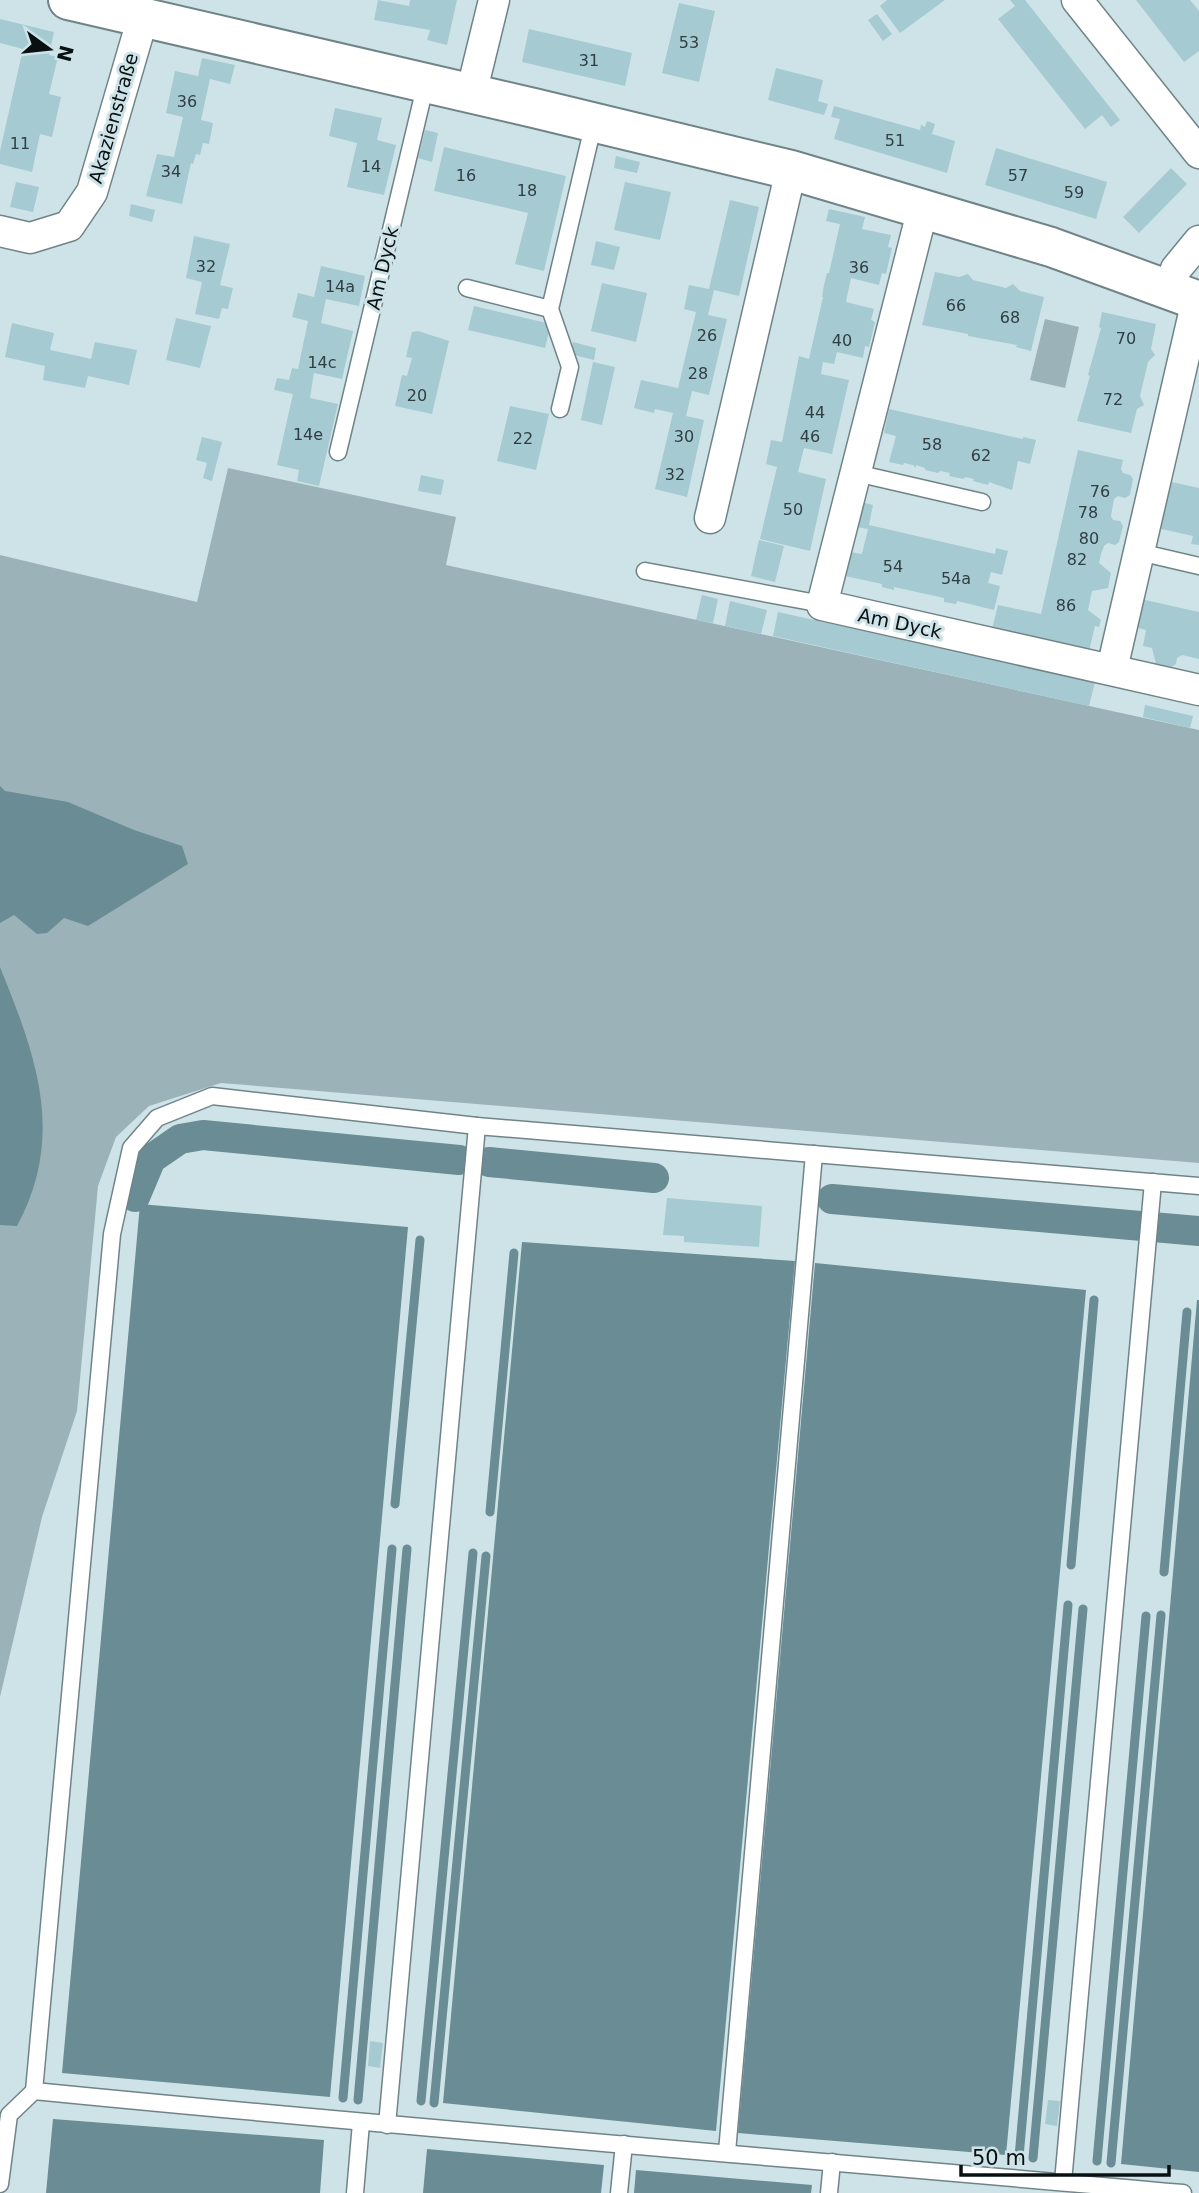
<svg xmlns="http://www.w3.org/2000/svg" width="1199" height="2193" font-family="'DejaVu Sans',sans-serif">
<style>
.green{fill:#9bb2b8}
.water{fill:#6a8c94}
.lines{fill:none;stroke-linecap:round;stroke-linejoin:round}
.stream{stroke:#6a8c94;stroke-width:9}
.canal{stroke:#6a8c94;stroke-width:30}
.building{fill:#a5cad2}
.service-casing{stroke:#708488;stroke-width:19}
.minor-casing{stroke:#708488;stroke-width:33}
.secondary-casing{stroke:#708488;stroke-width:42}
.service{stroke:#fff;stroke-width:16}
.minor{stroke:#fff;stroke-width:30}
.secondary{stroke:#fff;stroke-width:38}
.labels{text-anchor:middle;stroke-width:6;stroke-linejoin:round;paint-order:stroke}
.number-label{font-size:16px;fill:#303e42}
.street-label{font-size:19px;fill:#091012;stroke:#cee3e8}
</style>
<rect width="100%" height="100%" fill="#cee3e8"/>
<!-- green -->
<g class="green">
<path d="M1045,319l34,8 -14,61 -35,-8z"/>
<path d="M228,468l228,49 -10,48 753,165v433l-978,-80 -72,23 -33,31 -18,49 -21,225 -35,106 -42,180v-1142l197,47z"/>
</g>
<!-- water -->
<g class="water">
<path d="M0,786l5,5 63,11 66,28 48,16 6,18 -100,62 -24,-8 -17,15 -10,1 -23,-19 -14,8z"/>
<path d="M0,967c36,89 66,168 17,259l-17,-1z"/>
<path d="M140,1204l268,23 -78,870 -268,-24z"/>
<path d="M522,1242l273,19 -79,870 -273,-28z"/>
<path d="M815,1263l271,27 -80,865 -268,-22z"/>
<path d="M1197,1300h2v872l-78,-8z"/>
<path d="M53,2119l271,21 -4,53h-274z"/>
<path d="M427,2149l177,16 -3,28h-178z"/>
<path d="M636,2170l176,15 -1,8h-177z"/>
</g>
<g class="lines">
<!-- stream -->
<g class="stream">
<path d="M395,1504l25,-264"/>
<path d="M490,1512l24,-259"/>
<path d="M1071,1565l23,-265"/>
<path d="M1164,1572l23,-260"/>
<path d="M343,2098l49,-549"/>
<path d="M358,2100l49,-551"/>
<path d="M421,2101l52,-548"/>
<path d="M434,2103l52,-547"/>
<path d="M1019,2157l49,-552"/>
<path d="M1033,2158l50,-549"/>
<path d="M1097,2161l49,-545"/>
<path d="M1111,2163l50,-548"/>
</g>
<!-- canal -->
<g class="canal">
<path d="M489,1162l165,16"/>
<path d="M135,1197l16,-38 29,-20 23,-4 256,25"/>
<path d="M832,1199l367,32"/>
</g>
</g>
<!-- building -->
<g class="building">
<path d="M378,0l31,6 1,-6h47l-10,45 -20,-5 3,-10 -56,-10z"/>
<path d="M887,0h58l-45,33 -20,-27z"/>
<path d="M1010,0h15l95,120 -9,7 -9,-12 -17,14 -87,-110 17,-13z"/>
<path d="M1136,0h54l9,11v40l-15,11z"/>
<path d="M679,3l36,8 -16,71 -37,-9z"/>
<path d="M877,14l15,20 -9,7 -15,-21z"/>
<path d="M0,19l54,13 -5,23 9,2 -9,37 12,3 -9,40 -12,-3 -8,38 -32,-8v-13l23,-102 -23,-6z"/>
<path d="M529,29l103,24 -7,33 -103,-24z"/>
<path d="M202,58l33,7 -5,19 -20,-5 -9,41 12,3 -4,21 -6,-1 -3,12 -4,-1 -3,10 -2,-1 -9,41 -36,-8 11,-42 17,3 9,-40 -17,-4 9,-42 23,5z"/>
<path d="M776,68l47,12 -5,21 10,3 -4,11 -56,-15z"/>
<path d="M834,106l86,24 1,-5 4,2 2,-6 8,3 -3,10 23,7 -8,32 -113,-34 6,-20 -9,-2z"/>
<path d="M335,108l47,10 -5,22 19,5 -12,50 -37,-8 10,-44 -28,-7z"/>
<path d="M425,130l13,3 -6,29 -14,-4z"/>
<path d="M444,147l122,29 -22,95 -29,-7 13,-51 -94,-22z"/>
<path d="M996,148l111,34 -11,37 -111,-34z"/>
<path d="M616,156l24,6 -3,11 -23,-5z"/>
<path d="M1171,168l16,16 -48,49 -16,-16z"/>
<path d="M16,182l23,5 -6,25 -23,-5z"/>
<path d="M625,182l46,10 -11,48 -46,-10z"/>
<path d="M730,200l29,7 -20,89 -25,-6 -6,25 19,4 -18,76 -17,-4 -6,25 18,4 -17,77 -32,-8 18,-76 -18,-4 -1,4 -20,-5 7,-28 37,8 18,-76 -12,-3 5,-24 20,4z"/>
<path d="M131,204l24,6 -3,12 -23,-6z"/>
<path d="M829,209l36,8 -3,12 29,6 -3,12 4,1 -6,26 -4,-1 -3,12 -28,-7 -5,24 28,7 -3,11 4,2 -6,25 -4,-1 -2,12 -26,-6 -3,12 -11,-2 -2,12 28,6 -17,74 -28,-6 -6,24 28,7 -16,72 -50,-12 17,-72 -11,-3 5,-24 11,2 17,-86 10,3 14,-62h-1l2,-12 3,-12h2l11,-49 -14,-3z"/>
<path d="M194,236l36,8 -10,41 13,3 -5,21 -6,-1 -3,11 -24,-5 7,-32 -16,-4z"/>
<path d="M596,241l24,6 -6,23 -23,-5z"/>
<path d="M321,266l44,10 -6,30 -33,-7 -5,24 32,8 -11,48 -28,-6 -2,12 -2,13 28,6 -19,82 -22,-5 2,-11 -22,-5 16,-71 -19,-4 3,-12 12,2 3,-12 6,1 10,-48 -16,-4 6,-24 16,4z"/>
<path d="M935,272l24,5 9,-3 5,6 33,8 7,-4 7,7 24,6 -13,54 -15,-4 1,-2 -49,-9v-2l-46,-9z"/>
<path d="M602,283l45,10 -11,49 -45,-11z"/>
<path d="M474,306l77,18 -6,24 -77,-18z"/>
<path d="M1102,312l54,12 -5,25 4,6 -7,7 -8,34 4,9 -7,4 -6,24 -54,-12 13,-45 -2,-1 13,-47 -2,-1z"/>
<path d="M176,318l35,8 -11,42 -34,-8z"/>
<path d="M12,323l42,10 -4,17 33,7 8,2 4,-17 42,8 -8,35 -41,-9 -3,12 -42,-8 2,-14 -40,-9z"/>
<path d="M418,331l31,10 -17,73 -37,-8 7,-31 5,1 5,-18 -6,-1 6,-25z"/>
<path d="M573,342l23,6 -2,12 -24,-6z"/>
<path d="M593,362l22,5 -13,58 -21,-5z"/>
<path d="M510,406l39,8 -13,56 -39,-9z"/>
<path d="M889,409l134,30v-2l13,3 -6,24 -12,-3 -6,29 -23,-8 -1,3 -15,-4 1,-2 -9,-2 -1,2 -15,-3 1,-3 -10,-2 -2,2 -13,-3v-2l-9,-3v3l-3,-3 -9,-2 -1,2 -14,-3 7,-26 -12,-3z"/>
<path d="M202,437l20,5 -10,39 -9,-3 4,-15 -11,-3z"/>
<path d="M1078,450l45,10 -2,9 2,4 7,2 3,4 -3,16 -5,3 -7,-2 -4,3 -3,17 2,4 7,1 3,5 -4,16 -4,3 -7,-2 -4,3 -3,8 -2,9 12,10 -3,15 -16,3 -4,19 13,10 -2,7 -4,-1 -6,25 -97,-22 6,-24 43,9z"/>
<path d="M421,475l23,5 -3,15 -23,-4z"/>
<path d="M1167,481l32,7v57l-8,-1 2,-8 -36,-8z"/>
<path d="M861,502l12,3 -4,20 126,29 1,-6 12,3 -6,24 -11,-3 -3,11 12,3 -6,24 -37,-9 -1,3 -12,-2v-4l-50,-11v3l-12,-3v-3l-37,-8 5,-24 12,2 6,-25 -12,-2z"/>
<path d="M759,540l25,6 -9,36 -24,-6z"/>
<path d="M702,595l16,4 -5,24 -17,-3z"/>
<path d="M1141,599l58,13v47l-17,-4 -5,3 -1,6 -5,3 -15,-3 -4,-16 -9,-2 3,-16 -12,-3z"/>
<path d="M730,601l37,9 -6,24 -36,-8z"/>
<path d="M778,612l317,70 -6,24 -316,-70z"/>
<path d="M1145,705l48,11 -3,12 -47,-11z"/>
<path d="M667,1198l95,8 -3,41 -75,-5v-6l-21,-1z"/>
<path d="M370,2041l13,2 -3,25 -12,-2z"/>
<path d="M1048,2100l12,1 -3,25 -12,-2z"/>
</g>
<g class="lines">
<defs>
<g id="service">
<path d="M467,288l83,21"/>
<path d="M560,409l10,-42 -20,-58 44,-187"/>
<path d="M338,452l88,-369"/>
<path d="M856,473l126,29"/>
<path d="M1139,552l60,14"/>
<path d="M645,571l177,33"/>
<path d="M34,2091l78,-857 19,-86 26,-30 55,-22 265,30 722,60"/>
<path d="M387,2125l90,-999"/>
<path d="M727,2152l87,-998"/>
<path d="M1063,2182l90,-1000"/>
<path d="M0,2184l9,-69 25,-24c383,38 766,68 1149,102"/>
<path d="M355,2193l6,-70"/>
<path d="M619,2193l5,-49"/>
<path d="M829,2193l3,-31"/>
</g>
<g id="minor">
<path d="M1077,0l122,153"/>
<path d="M471,94l23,-94"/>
<path d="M923,208l-101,397 377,85"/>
<path d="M0,231l30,7 39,-12 23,-34 51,-175"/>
<path d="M1169,290l7,-21 23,-28"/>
<path d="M710,518l81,-348"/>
<path d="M1112,669l85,-369"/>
</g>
<path id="secondary" d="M68,0l470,109 253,61 260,77 148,54"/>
</defs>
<!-- service casing -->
<use href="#service" class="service-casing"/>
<!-- minor casing -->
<use href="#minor" class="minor-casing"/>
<!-- secondary casing -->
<use href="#secondary" class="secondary-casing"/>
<!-- service -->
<use href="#service" class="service"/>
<!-- minor -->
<use href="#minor" class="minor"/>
<!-- secondary -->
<use href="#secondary" class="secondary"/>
</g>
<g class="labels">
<!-- number labels -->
<g class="number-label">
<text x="689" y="48">53</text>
<text x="589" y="66">31</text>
<text x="187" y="107">36</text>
<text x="895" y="146">51</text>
<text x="20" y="149">11</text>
<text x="371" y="172">14</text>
<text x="171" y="177">34</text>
<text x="466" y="181">16</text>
<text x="1018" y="181">57</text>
<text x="527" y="196">18</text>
<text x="1074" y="198">59</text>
<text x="206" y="272">32</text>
<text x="859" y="273">36</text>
<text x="340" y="292">14a</text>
<text x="956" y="311">66</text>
<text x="1010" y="323">68</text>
<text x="707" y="341">26</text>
<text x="1126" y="344">70</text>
<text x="842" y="346">40</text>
<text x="322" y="368">14c</text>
<text x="698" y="379">28</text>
<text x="417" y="401">20</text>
<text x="1113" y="405">72</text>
<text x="815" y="418">44</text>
<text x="308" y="440">14e</text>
<text x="684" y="442">30</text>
<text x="810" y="442">46</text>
<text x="523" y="444">22</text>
<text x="932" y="450">58</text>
<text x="981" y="461">62</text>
<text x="675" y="480">32</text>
<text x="1100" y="497">76</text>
<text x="793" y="515">50</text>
<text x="1088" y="518">78</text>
<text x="1089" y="544">80</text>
<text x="1077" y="565">82</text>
<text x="893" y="572">54</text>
<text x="956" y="584">54a</text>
<text x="1066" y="611">86</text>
</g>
<!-- street labels -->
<g class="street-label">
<text transform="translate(113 118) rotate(-74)" y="7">Akazienstraße</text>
<text transform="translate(382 268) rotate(-77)" y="7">Am Dyck</text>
<text transform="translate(900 623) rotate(12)" y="7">Am Dyck</text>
</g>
</g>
<!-- north arrow -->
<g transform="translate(49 49) rotate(105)" stroke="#cee3e8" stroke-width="5" paint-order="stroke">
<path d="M0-5L12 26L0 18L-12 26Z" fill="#091012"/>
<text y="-10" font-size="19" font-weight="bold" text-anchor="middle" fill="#091012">N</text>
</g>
<!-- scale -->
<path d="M961 2165v10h208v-10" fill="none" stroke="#091012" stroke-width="3.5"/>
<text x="972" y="2165" font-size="21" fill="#091012" stroke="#cee3e8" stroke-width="5" paint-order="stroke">50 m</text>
</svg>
